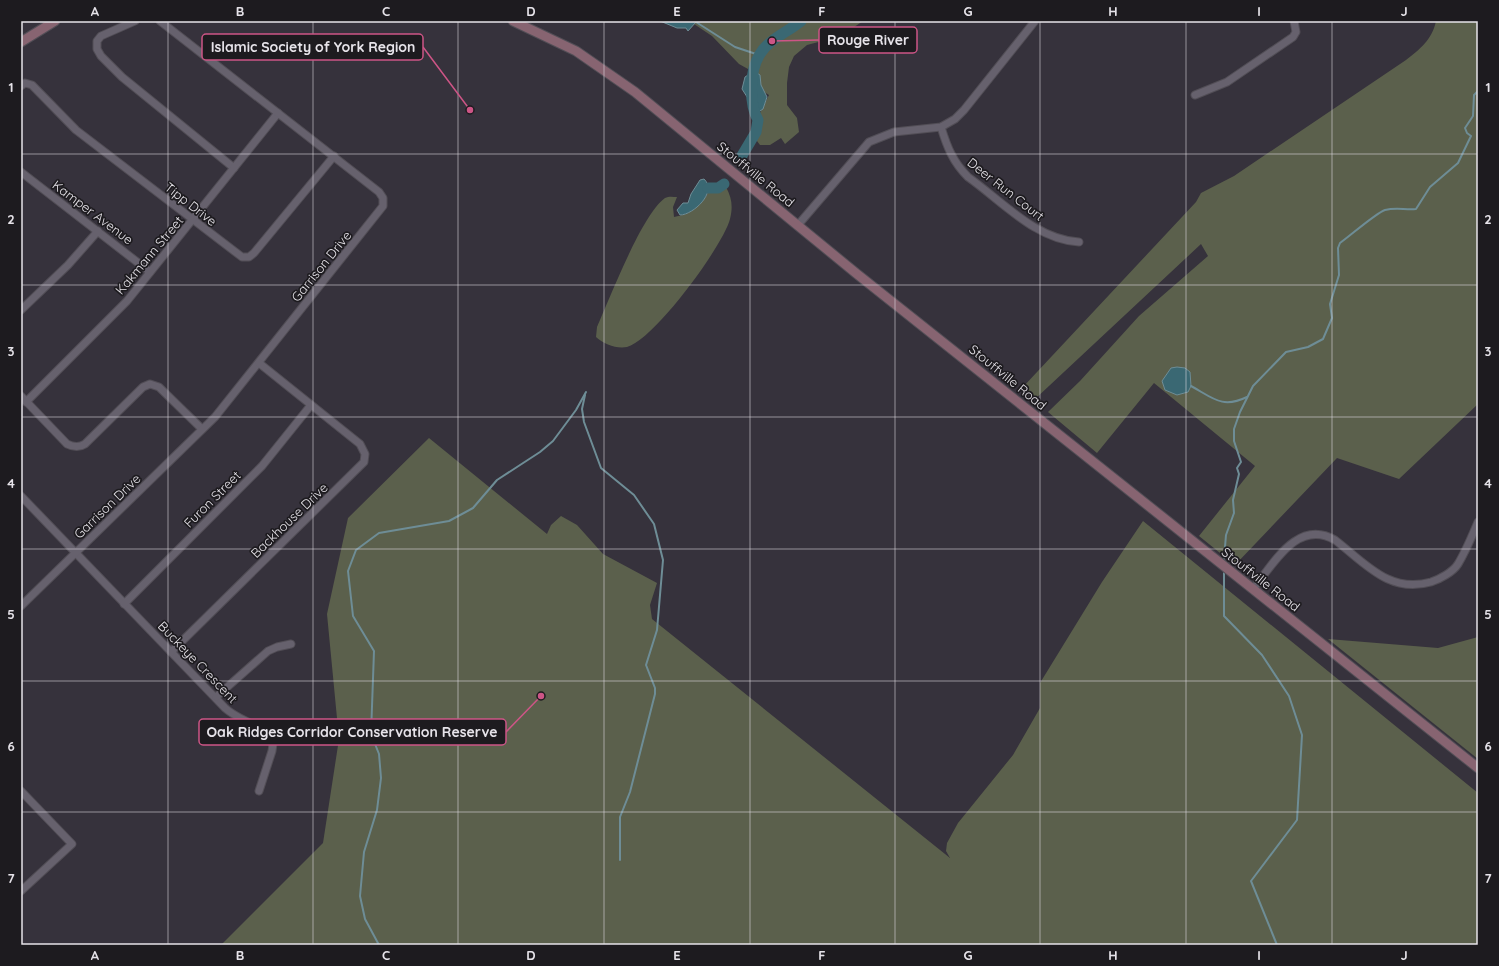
<svg xmlns="http://www.w3.org/2000/svg" width="1499" height="966" font-family="Quicksand,sans-serif">
<style>
.green{fill:#5b604c}
.water{fill:#3a6873;stroke:#6e8d96}
.lines{fill:none;stroke-linecap:round;stroke-linejoin:round}
.stream{stroke:#6e8d96;stroke-width:2}
.river{stroke:#3a6873;stroke-width:11}
.street-casing{stroke:#524e56;stroke-width:9}
.secondary-casing{stroke:#524e56;stroke-width:11}
.street{stroke:#66616d;stroke-width:7}
.secondary{stroke:#876471;stroke-width:9}
.grid{fill:none;stroke:#e6e3e9;stroke-width:1;stroke-opacity:0.55}
.labels{text-anchor:middle;stroke-width:3.5;stroke-linejoin:round;paint-order:stroke}
.street-label{font-size:13px;fill:#e6e3e9;stroke:#1d1b1f}
.leader{fill:none;stroke:#cd5586;stroke-width:1.5}
.callout-dot{fill:#cd5586;stroke:#1d1b1f;stroke-width:1.5}
.callout{fill:#1d1b1f;stroke:#cd5586;stroke-width:1.5}
.callout-label{font-size:14px;text-anchor:middle;font-weight:bold;fill:#e6e3e9}
.neatline{fill:none;stroke:#e6e3e9;stroke-width:1.5}
.grid-label{font-size:13px;text-anchor:middle;font-weight:bold;fill:#e6e3e9}
</style>
<rect width="100%" height="100%" fill="#36323c"/>
<!-- green -->
<g class="green">
<path d="M693,21h170l-22,15 -34,9 -13,11 -5,11 -2,16v22l10,13 2,14 -14,12 -4,-6 -11,7h-10l-6,-8 4,-20 11,-22 -10,-6 -2,-15 -18,-10 -27,-28 -21,-14z"/>
<path d="M1436,21h42v383l-79,75 -62,-21 -102,107 -36,-29 56,-70 -101,-83 -57,70 -49,-41 32,-31 59,-65 69,-60 -7,-12 -167,156 -11,-13 173,-185 5,-9 33,-17 172,-116c14,-11 26,-20 30,-39z"/>
<path d="M712,185l14,2c6,11 7,20 4,32 -7,27 -76,121 -103,128 -11,2 -23,-3 -31,-10l1,-10c13,-29 45,-113 68,-129 4,-2 8,-1 12,-1l-4,10 1,10c18,-3 31,-15 38,-32z"/>
<path d="M429,438l118,96 4,-9 10,-9 16,9 26,29 54,29 -7,22 2,14 298,239 -4,-7 1,-8 11,-20 55,-68 27,-47v-25l62,-101 41,-61 335,272v152h-1257l102,-102 16,-104 -12,-125 21,-96z"/>
<path d="M1478,637v122l-150,-120 110,9z"/>
</g>
<!-- water -->
<g class="water">
<path d="M660,21h35l1,1 -8,9 -2,-3h-9z"/>
<path d="M754,71l6,4 1,10 6,12 -4,12 -9,6 -4,-3 -1,-12 -7,-11 3,-12z"/>
<path d="M704,179c14,13 -11,36 -24,36l-3,-5 6,-7h5l3,-9 9,-14z"/>
<path d="M1177,367l8,1 5,4 1,14 -3,6 -11,3 -12,-5 -3,-9 9,-13z"/>
</g>
<g class="lines">
<!-- stream -->
<g class="stream">
<path d="M696,22l39,25 24,8"/>
<path d="M1191,386c22,12 31,23 56,11"/>
<path d="M585,395l-3,14 2,13 17,46 33,27 20,29 9,36 -6,70 -11,35 9,23v6l-25,98 -10,25v43"/>
<path d="M1224,559l2,-24 8,-22 -1,-13 6,-26 -2,-6 4,-6 -7,-21v-12l6,-17 13,-26 33,-34 22,-5 15,-8 9,-21 -2,-14 9,-29 -1,-27 2,-5c10,-7 36,-30 45,-33 11,-3 20,0 31,-1l14,-22 28,-24 13,-27 -4,-3 -2,-5 8,-12 1,-21 4,-4"/>
<path d="M1224,573v43l38,39 27,41 13,39 -5,85 -46,61 26,64"/>
<path d="M379,945l-14,-26 -5,-23 4,-44 13,-42 4,-32 -2,-24 -8,-20 3,-83 -21,-35 -5,-45 8,-21 23,-17 70,-12 24,-13 24,-28 43,-28 13,-11 23,-31 10,-18"/>
</g>
<!-- river -->
<g class="river">
<path d="M740,159l16,-27 2,-12c-9,-16 -9,-49 2,-66 9,-15 28,-22 41,-33"/>
<path d="M708,188h10l6,-4"/>
</g>
<defs>
<g id="street">
<path d="M135,21l-34,15 -4,5v8l4,7 21,21 112,91"/>
<path d="M21,86l4,-3 7,2 44,45 166,127h7l5,-4 80,-97"/>
<path d="M1195,95l32,-13 66,-45 3,-5 -2,-11"/>
<path d="M941,127c6,20 12,35 27,50 34,24 68,63 111,65"/>
<path d="M21,172l129,100"/>
<path d="M798,225l71,-83 25,-10 47,-5 14,-8 9,-9 71,-89"/>
<path d="M21,310l47,-45 30,-34"/>
<path d="M21,396l46,48c6,3 12,4 18,0l58,-57 7,-3 9,3 43,42"/>
<path d="M26,402l101,-101 151,-188"/>
<path d="M21,496l204,212c13,12 33,16 44,28 5,4 4,9 3,15l-13,40"/>
<path d="M1253,589c20,-24 44,-71 82,-49 30,23 54,54 96,42 9,-3 22,-10 27,-18 8,-13 14,-28 20,-42"/>
<path d="M124,604l138,-138 49,-61"/>
<path d="M21,606l194,-189 168,-211v-8l-4,-6 -219,-171"/>
<path d="M171,652l193,-190 1,-8 -5,-10 -101,-81"/>
<path d="M216,697l52,-46 9,-4 14,-3"/>
<path d="M21,791l51,53 -51,47"/>
</g>
<g id="secondary">
<path d="M513,21l63,30 59,41 222,182 621,494"/>
<path d="M21,42l34,-21"/>
</g>
</defs>
<!-- street casing -->
<use href="#street" class="street-casing"/>
<!-- secondary casing -->
<use href="#secondary" class="secondary-casing"/>
<!-- street -->
<use href="#street" class="street"/>
<!-- secondary -->
<use href="#secondary" class="secondary"/>
</g>
<!-- grid -->
<path class="grid" d="M168,21v924M313,21v924M458,21v924M604,21v924M750,21v924M895,21v924M1040,21v924M1186,21v924M1332,21v924M21,154h1457M21,285h1457M21,417h1457M21,549h1457M21,681h1457M21,812h1457"/>
<g class="labels">
<!-- street labels -->
<g class="street-label">
<text transform="translate(756 174) rotate(39)" y="5">Stouffville Road</text>
<text transform="translate(1006 189) rotate(38)" y="5">Deer Run Court</text>
<text transform="translate(191 204) rotate(38)" y="5">Tipp Drive</text>
<text transform="translate(93 212) rotate(37)" y="5">Kamper Avenue</text>
<text transform="translate(149 255) rotate(-50)" y="5">Kakmann Street</text>
<text transform="translate(321 266) rotate(-51)" y="5">Garrison Drive</text>
<text transform="translate(1008 377) rotate(39)" y="5">Stouffville Road</text>
<text transform="translate(212 499) rotate(-45)" y="5">Furon Street</text>
<text transform="translate(107 506) rotate(-44)" y="5">Garrison Drive</text>
<text transform="translate(289 520) rotate(-44)" y="5">Backhouse Drive</text>
<text transform="translate(1261 579) rotate(38)" y="5">Stouffville Road</text>
<text transform="translate(198 662) rotate(46)" y="5">Buckeye Crescent</text>
</g>
</g>
<!-- callouts -->
<path class="leader" d="M772 41L819 40M470 110L423 47M541 696L506 732"/>
<g class="callout-dot">
<circle cx="772" cy="41" r="4"/>
<circle cx="470" cy="110" r="4"/>
<circle cx="541" cy="696" r="4"/>
</g>
<g class="callout">
<rect x="819" y="27" width="98" height="26" rx="4"/>
<rect x="202" y="34" width="221" height="26" rx="4"/>
<rect x="199" y="719" width="307" height="26" rx="4"/>
</g>
<g class="callout-label">
<text x="868" y="45">Rouge River</text>
<text x="313" y="52">Islamic Society of York Region</text>
<text x="352" y="737">Oak Ridges Corridor Conservation Reserve</text>
</g>
<!-- border -->
<rect width="1499" height="966" fill="none" stroke="#1d1b1f" stroke-width="44"/>
<rect x="22" y="22" width="1455" height="922" class="neatline"/>
<g class="grid-label">
<text x="95" y="16">A</text>
<text x="240" y="16">B</text>
<text x="386" y="16">C</text>
<text x="531" y="16">D</text>
<text x="677" y="16">E</text>
<text x="822" y="16">F</text>
<text x="968" y="16">G</text>
<text x="1113" y="16">H</text>
<text x="1259" y="16">I</text>
<text x="1404" y="16">J</text>
<text x="11" y="92">1</text>
<text x="1488" y="92">1</text>
<text x="11" y="224">2</text>
<text x="1488" y="224">2</text>
<text x="11" y="356">3</text>
<text x="1488" y="356">3</text>
<text x="11" y="488">4</text>
<text x="1488" y="488">4</text>
<text x="11" y="619">5</text>
<text x="1488" y="619">5</text>
<text x="11" y="751">6</text>
<text x="1488" y="751">6</text>
<text x="11" y="883">7</text>
<text x="1488" y="883">7</text>
<text x="95" y="960">A</text>
<text x="240" y="960">B</text>
<text x="386" y="960">C</text>
<text x="531" y="960">D</text>
<text x="677" y="960">E</text>
<text x="822" y="960">F</text>
<text x="968" y="960">G</text>
<text x="1113" y="960">H</text>
<text x="1259" y="960">I</text>
<text x="1404" y="960">J</text>
</g>
</svg>
